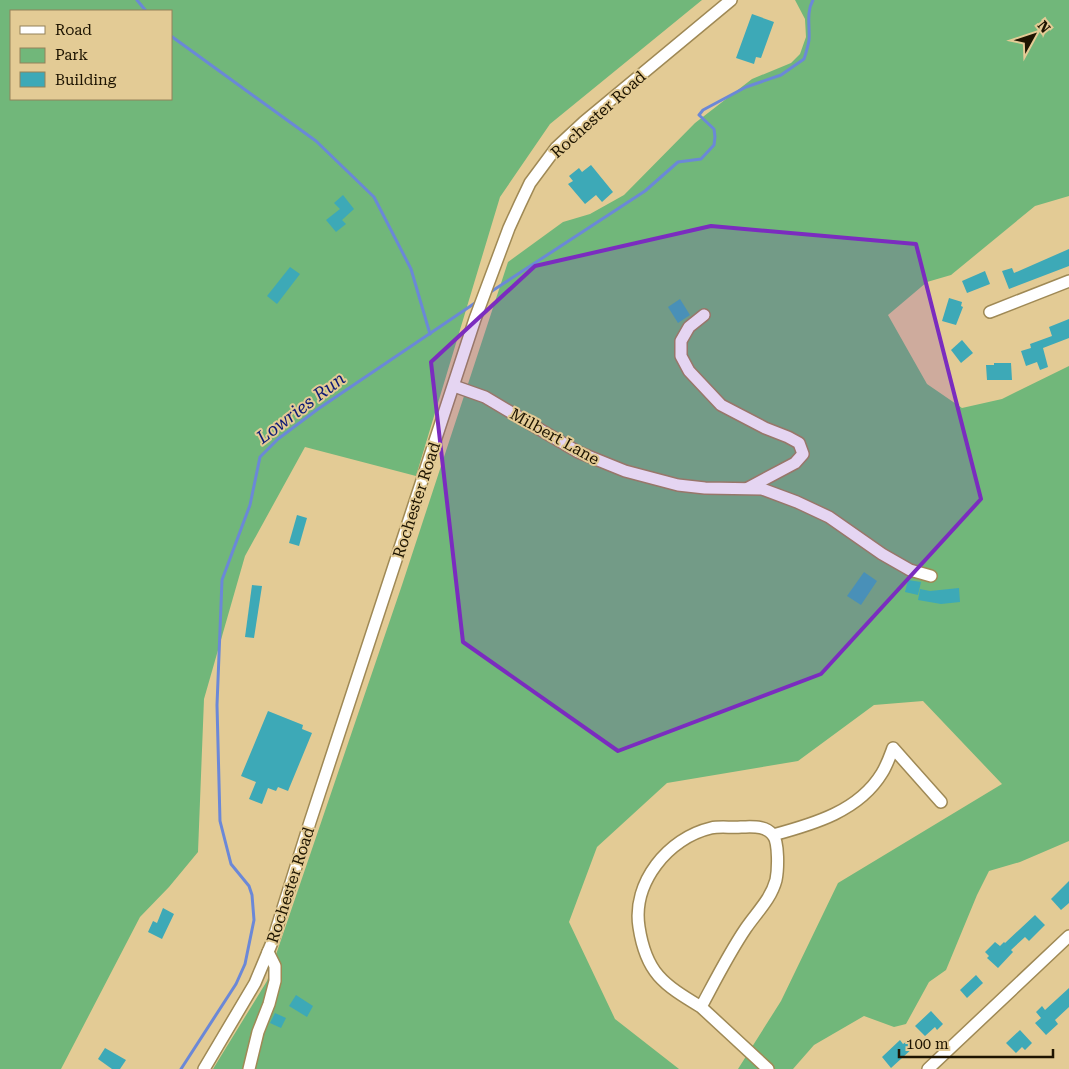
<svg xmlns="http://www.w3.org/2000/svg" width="1069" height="1069" font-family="'Roboto Serif',serif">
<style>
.green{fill:#71b77a;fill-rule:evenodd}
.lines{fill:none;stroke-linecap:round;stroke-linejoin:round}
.stream{stroke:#6b88d7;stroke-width:3}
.building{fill:#3da9b7}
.minor-casing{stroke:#9f8955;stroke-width:14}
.minor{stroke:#fff;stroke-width:11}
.marked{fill:#7b2cbf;fill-opacity:0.2;stroke:#7b2cbf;stroke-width:4;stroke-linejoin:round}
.labels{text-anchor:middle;stroke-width:4;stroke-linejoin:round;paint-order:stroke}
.street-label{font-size:16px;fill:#1d1401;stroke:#e3cb95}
.water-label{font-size:18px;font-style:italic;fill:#0d1a75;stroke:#e3cb95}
</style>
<rect width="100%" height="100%" fill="#e3cb95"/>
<!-- green -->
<g class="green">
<path d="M0,0h702l-152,124 -50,73 -84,279 -111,-29 -60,109 -41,143 -6,153 -29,35 -29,30 -79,152h-61zM11,11h160v88h-160z"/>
<path d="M795,0h274v196l-34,10 -84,69 -24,7 -39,33 39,69 35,24 40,-9 67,-33v475l-49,21 -31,9 -12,24 -31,75 -17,12 -23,42 -12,3 -30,-11 -50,29 -21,24h-55l43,-68 57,-118 164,-99 -79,-83 -49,4 -76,56 -131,22 -70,64 -28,75 46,97 64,50h-466l54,-88 135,-396 106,-323 55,-40 27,-8 34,-19 71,-72 57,-44 39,-16 9,-9 6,-17 -1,-18z"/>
</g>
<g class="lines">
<!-- stream -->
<g class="stream">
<path d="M137,0l9,11"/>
<path d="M171,36l145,105 58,56 37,72 19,65"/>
<path d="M489,293l156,-102 33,-29 23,-3 13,-14 1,-8 -1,-8 -15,-14 4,-5 43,-23 35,-12 23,-16c2,-6 4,-13 5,-19 1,-13 -3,-28 4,-40"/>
<path d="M181,1069l55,-85 9,-20 9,-44 -2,-25 -3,-9 -18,-22 -11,-43 -3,-116 5,-125 28,-75 10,-48 18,-18 40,-30 160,-108"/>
</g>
</g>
<!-- building -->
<g class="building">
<path d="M752,14l22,8 -13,36 -5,-1 -2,7 -18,-6z"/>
<path d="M591,165l22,27 -11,10 -6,-7 -11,9 -17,-20 5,-3 -4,-5 10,-8 3,4z"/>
<path d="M343,195l11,14 -12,11 4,4 -10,8 -10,-12 14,-11 -6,-6z"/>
<path d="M1069,249v17l-60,23 -7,-18 10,-3 2,5z"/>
<path d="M290,267l10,7 -23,30 -10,-8z"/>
<path d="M985,271l5,13 -23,9 -5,-12z"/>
<path d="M949,298l13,4 -1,4 2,1 -7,18 -14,-4z"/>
<path d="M680,299l10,16 -12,8 -10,-16z"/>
<path d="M1069,319v19l-26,10 5,19 -8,3 -3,-8 -11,4 -5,-15 10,-3 -1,-4 22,-8 -3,-9z"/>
<path d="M962,340l11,13 -12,10 -10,-13z"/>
<path d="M994,363h17l1,17h-25l-1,-15h8z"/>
<path d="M297,515l10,3 -8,28 -10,-3z"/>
<path d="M864,572l13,9 -16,24 -14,-9z"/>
<path d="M908,580l13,2 -3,13 -13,-3z"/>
<path d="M252,585l10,1 -8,52 -9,-1z"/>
<path d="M959,588l1,14 -19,2 -23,-4 2,-11 10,2z"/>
<path d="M268,711l35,14 -1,4 10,4 -24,58 -10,-4 -2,4 -8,-3 -6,16 -13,-5 7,-17 -15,-6z"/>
<path d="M1069,881v22l-8,7 -10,-11z"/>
<path d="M163,908l11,6 -12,25 -14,-7 5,-11 4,2z"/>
<path d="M1035,915l10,10 -16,16 -4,-4 -14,13 2,2 -15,16 -11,-10 2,-2 -4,-4 10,-10 5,4 4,-4 1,1z"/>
<path d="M976,975l7,8 -16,15 -7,-8z"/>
<path d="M1069,988v19l-14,13 3,4 -12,11 -11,-12 6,-5 -5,-6 6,-6 3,4z"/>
<path d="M296,995l17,11 -6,11 -18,-11z"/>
<path d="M931,1011l12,13 -6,6 -2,-3 -10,9 -10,-10z"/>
<path d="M275,1013l11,5 -5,10 -11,-5z"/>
<path d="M1020,1030l12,13 -7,7 -3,-3 -6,6 -10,-10z"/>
<path d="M900,1040l3,4 4,-3 6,7 -22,20 -9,-11z"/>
<path d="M105,1048l21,12 -6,9h-8l-14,-10z"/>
</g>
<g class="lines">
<defs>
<g id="minor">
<path d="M990,312l79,-31"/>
<path d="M704,315l-15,12 -8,14v15l8,15 32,34 44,23 23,9 11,6 4,11 -8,9 -47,25"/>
<path d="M454,386l31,11 93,55 47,19 53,14 27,3 57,1 35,13 32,15 53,37 28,16 21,6"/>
<path d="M773,835c41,-11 86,-24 109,-62 5,-8 8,-17 11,-25l48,54"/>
<path d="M701,1007c-38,-23 -55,-34 -62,-80 -7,-44 29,-89 72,-99 9,-2 21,0 30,-1 11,0 24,-2 32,8 6,8 5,35 3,45 -5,19 -19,32 -30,48 -17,25 -31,53 -45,79l67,62"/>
<path d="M204,1069l51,-86 18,-43 37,-118 165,-503 34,-91 11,-24 10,-21 26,-35 28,-26 147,-122"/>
<path d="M249,1069l9,-37 11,-28 6,-23v-15l-7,-14"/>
<path d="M928,1069l141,-133"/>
</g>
</defs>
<!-- minor casing -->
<use href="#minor" class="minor-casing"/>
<!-- minor -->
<use href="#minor" class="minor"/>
</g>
<!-- marked area -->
<path class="marked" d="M711,226l205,18 65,255 -160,175 -203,77 -155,-109 -32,-280 104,-96z"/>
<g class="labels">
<!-- street labels -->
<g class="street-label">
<text transform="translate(598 114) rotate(-42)" y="6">Rochester Road</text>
<text transform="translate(555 436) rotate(29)" y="6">Milbert Lane</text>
<text transform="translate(416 500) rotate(-72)" y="6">Rochester Road</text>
<text transform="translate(290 885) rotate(-72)" y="6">Rochester Road</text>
</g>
<!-- water labels -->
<g class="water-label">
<text transform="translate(301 408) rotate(-37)" y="6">Lowries Run</text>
</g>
</g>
<!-- legend -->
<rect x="10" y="10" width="162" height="90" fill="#e3cb95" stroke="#94825a"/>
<rect x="20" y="26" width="25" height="8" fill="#ffffff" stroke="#94825a"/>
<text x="55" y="35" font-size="15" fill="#1d1401">Road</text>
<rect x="20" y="48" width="25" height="15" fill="#71b77a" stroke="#94825a"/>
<text x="55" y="60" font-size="15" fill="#1d1401">Park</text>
<rect x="20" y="72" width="25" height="15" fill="#3da9b7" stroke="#94825a"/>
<text x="55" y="85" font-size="15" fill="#1d1401">Building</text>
<!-- north arrow -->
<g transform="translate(1034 35) rotate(50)" stroke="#e3cb95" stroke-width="4" paint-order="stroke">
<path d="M0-4L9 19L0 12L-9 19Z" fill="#1d1401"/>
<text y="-8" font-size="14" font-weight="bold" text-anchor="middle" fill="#1d1401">N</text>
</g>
<!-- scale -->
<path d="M899 1049v8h154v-8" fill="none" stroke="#1d1401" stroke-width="2.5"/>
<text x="906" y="1049" font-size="15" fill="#1d1401" stroke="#e3cb95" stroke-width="4" paint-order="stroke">100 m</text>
</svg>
